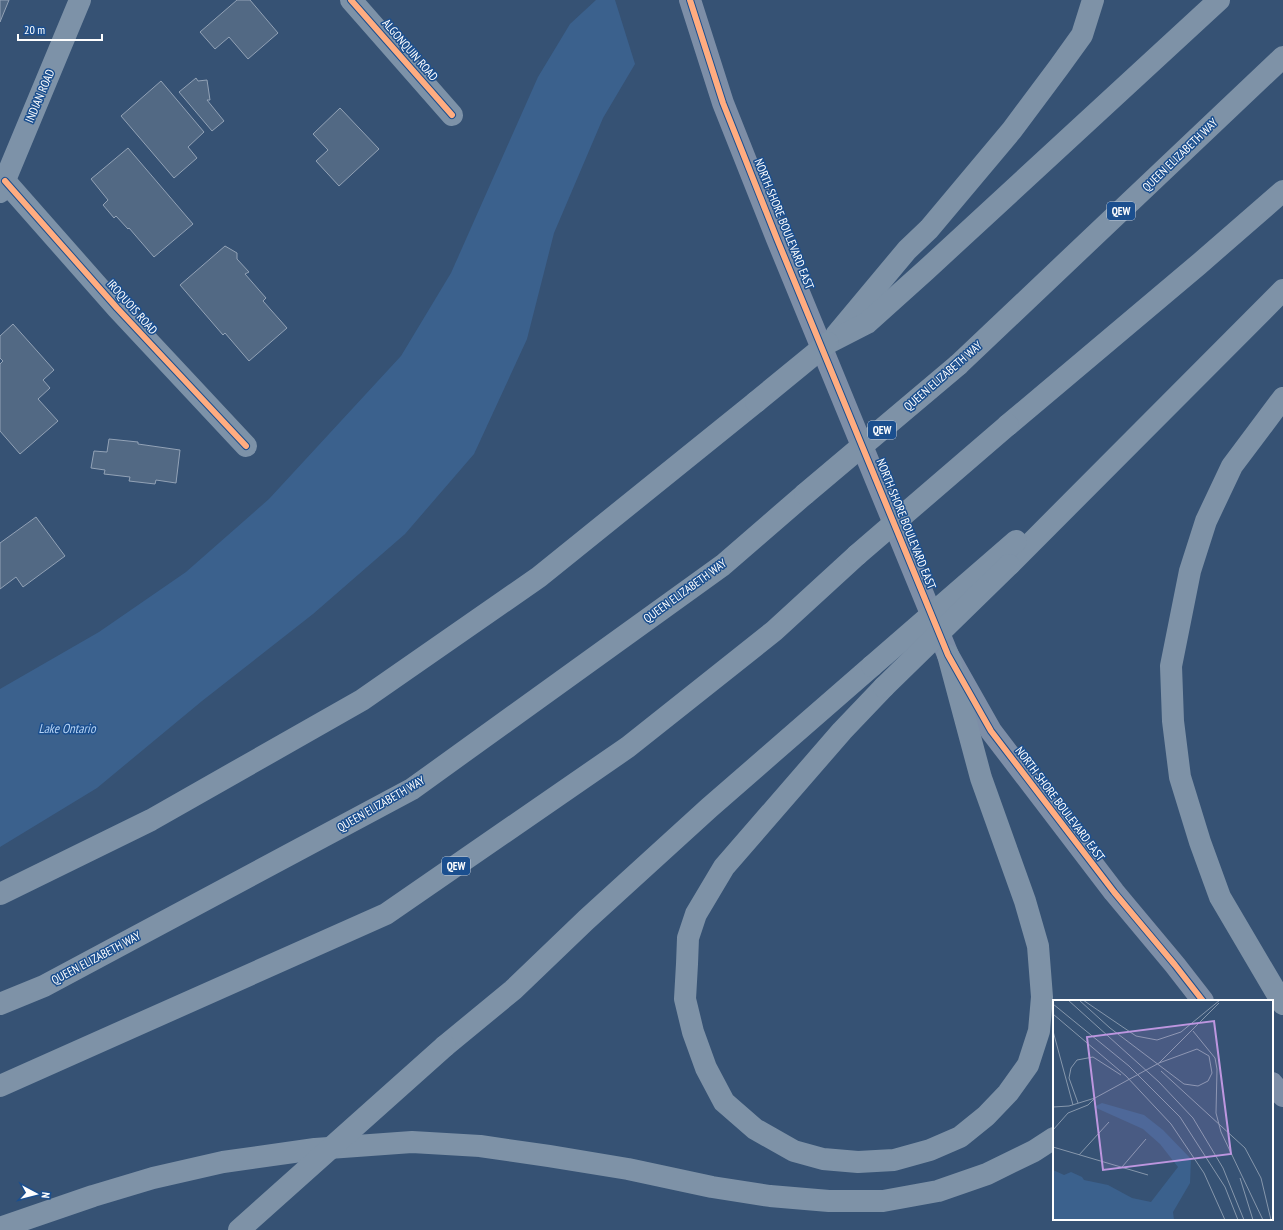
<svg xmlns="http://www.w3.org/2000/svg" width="1283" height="1230" font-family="'PT Sans Narrow',sans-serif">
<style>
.water{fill:#3b618d}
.building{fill:#526984;stroke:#92a2b6}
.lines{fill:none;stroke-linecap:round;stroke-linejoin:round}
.minor{stroke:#7d92a8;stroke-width:22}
.major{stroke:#7d8ea7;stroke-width:22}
.highway{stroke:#7e92a7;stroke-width:22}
.highway-bridge{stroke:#7e92a7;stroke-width:22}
.cycleway-casing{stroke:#1b4f8f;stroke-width:8}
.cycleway{stroke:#ffac80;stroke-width:6}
.labels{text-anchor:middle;stroke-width:3;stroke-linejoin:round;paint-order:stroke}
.shield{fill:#1b4f8f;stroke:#bbcadd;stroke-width:1}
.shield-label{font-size:11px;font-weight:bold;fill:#fff}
.street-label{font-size:12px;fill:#fff;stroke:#1b4f8f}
.water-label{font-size:13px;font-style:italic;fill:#b5d3f5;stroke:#1b4f8f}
.inset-road{fill:none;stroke:#8697ac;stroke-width:1}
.view{fill:#bd96df;fill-opacity:0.15;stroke:#bd96df;stroke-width:2}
.inset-edge{fill:none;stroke:#fff;stroke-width:2}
</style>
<rect width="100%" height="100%" fill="#365274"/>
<!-- water -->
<path class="water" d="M596,0h19l20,64 -32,54 -49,115 -27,106 -53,115 -69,80 -92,80 -111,87 -105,87 -97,59v-158l99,-57 87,-60 83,-73 132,-143 50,-83 87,-196 32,-53z"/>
<!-- building -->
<g class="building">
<path d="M0,0h9l-9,22z"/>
<path d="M237,0h13l28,33 -30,26 -19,-22 -14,12 -15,-17z"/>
<path d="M196,78l2,3 9,-1 3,20h-3l17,21 -12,10 -33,-39z"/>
<path d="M161,81l43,51 -16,15 9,11 -23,20 -53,-62z"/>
<path d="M340,108l39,41 -40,37 -23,-25 12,-11 -15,-16z"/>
<path d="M128,148l65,76 -39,33 -25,-29 -1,1 -12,-13 -2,2 -11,-13 5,-5 -17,-21z"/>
<path d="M225,246l12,7v6l12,13 -4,2 21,24 -3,3 24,27 -38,33 -24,-28 -2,2 -43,-50z"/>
<path d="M13,324l41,46 -11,10 7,8 -12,11 20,22 -38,33 -20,-23v-67l3,-3 -3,-3v-22z"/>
<path d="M109,439l29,3v2l42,6 -4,33 -20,-3 -1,4 -26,-3 1,-4 -26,-3 1,-4 -14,-2 3,-17 13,1z"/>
<path d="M36,517l29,39 -42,31 -7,-10 -16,12v-46z"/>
</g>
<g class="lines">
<!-- minor -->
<g class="minor">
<path d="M351,0l101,115"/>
<path d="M5,181l112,127 129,138"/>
<path d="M0,192l80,-192"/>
</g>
<!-- major -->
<g class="major">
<path d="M690,0l33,103 54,136 171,416 43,76 123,161 61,73 28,36"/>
<path d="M1272,1083l11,13"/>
</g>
<!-- highway -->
<g class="highway">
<path d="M836,335l71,-85 22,-21 83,-99 47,-63 23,-32 11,-35"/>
<path d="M828,343l39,-20 59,-53 293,-270"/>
<path d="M958,365l325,-308"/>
<path d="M1283,398l-51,68 -26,55 -16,50 -19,95 2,55 7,56 20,65 20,55 63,107"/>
<path d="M1008,425l190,-160 85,-74"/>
<path d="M1010,564l273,-274"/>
<path d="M884,687l-42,44 -118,136 -28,47 -8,24 -1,26 -2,35 8,33 13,36 18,34 31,27 39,22 29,8 35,3 36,-2 36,-10 30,-13 26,-21 22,-23 20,-28 11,-34 3,-34 -4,-51 -13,-45 -44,-123 -33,-123"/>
<path d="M0,894l151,-74 211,-120 177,-123 217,-175"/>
<path d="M0,1004l44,-18 368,-197 311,-224 82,-71"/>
<path d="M445,1046l68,-56 73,-70 123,-112 163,-142"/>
<path d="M0,1086l386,-172 242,-167 146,-116 83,-76"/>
<path d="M0,1228l93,-32 60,-18 70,-16 92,-13 97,-7 68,4 69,10 79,13 84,18 58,9 59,5h54l55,-10 49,-17 47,-23 20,-13"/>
</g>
<!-- highway-bridge -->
<g class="highway-bridge">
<path d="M756,402l72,-59"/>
<path d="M805,494l153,-129"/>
<path d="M857,555l151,-130"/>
<path d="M872,666l144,-125"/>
<path d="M884,687l125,-122"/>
<path d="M239,1230l206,-184"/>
</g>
<defs>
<g id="cycleway">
<path d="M351,0l101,115"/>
<path d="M690,0l33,103 54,136 171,416 43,76 123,161 61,73 28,36"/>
<path d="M5,181l112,127 129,138"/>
</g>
</defs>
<!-- cycleway casing -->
<use href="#cycleway" class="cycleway-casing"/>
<!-- cycleway -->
<use href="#cycleway" class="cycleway"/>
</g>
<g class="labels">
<!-- shield labels -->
<g class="shield">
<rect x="1107" y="202" width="28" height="18" rx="3"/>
<rect x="868" y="421" width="28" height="18" rx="3"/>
<rect x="442" y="857" width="28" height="18" rx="3"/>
</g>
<g class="shield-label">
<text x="1121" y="215">QEW</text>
<text x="882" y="434">QEW</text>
<text x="456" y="870">QEW</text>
</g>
<!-- street labels -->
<g class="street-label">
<text transform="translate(410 50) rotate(49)" y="4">ALGONQUIN ROAD</text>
<text transform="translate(40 96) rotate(-67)" y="4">INDIAN ROAD</text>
<text transform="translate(1180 155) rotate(-44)" y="4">QUEEN ELIZABETH WAY</text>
<text transform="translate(784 224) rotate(68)" y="4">NORTH SHORE BOULEVARD EAST</text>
<text transform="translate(132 307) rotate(48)" y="4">IROQUOIS ROAD</text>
<text transform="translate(943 376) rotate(-41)" y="4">QUEEN ELIZABETH WAY</text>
<text transform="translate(906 524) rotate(68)" y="4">NORTH SHORE BOULEVARD EAST</text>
<text transform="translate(685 591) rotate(-36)" y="4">QUEEN ELIZABETH WAY</text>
<text transform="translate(381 804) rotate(-30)" y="4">QUEEN ELIZABETH WAY</text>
<text transform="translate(1060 804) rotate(53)" y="4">NORTH SHORE BOULEVARD EAST</text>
<text transform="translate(96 958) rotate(-28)" y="4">QUEEN ELIZABETH WAY</text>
</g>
<!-- water labels -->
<g class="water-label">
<text x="67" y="733">Lake Ontario</text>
</g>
</g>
<!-- overview -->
<g transform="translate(1053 1000)">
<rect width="220" height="220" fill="#365274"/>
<path d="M49,103l42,12 19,15 28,29 -1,24 -17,29 1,8h-121v-50l11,5 7,-3 11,5 2,3 24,5 24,13 19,4 27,-35 -18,-23 -17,-15 -49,-22z" fill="#3b618d"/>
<path class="inset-road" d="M15,0l91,82 34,36 30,50 21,52M26,0l31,28 74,56 14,2 10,-5 4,-8 -3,-17 -12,-7 -38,14M30,0l53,36 21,4 24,-8 39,-32M0,4l76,62 51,51 45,70 13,33M0,14l73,62 45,48 33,49 21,47M0,31l20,74M140,31l22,27 2,11 -1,44 5,19 42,88M108,71l84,77 16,30 10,42M25,103l-9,-25 2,-10 6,-8 16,-3 28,18M0,107l16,-1 26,-8 64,-35 60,-60M0,130l15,-17 20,-8 7,-7M0,147l95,28M26,155l30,-33M69,167l24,-28M187,178l13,42"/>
<path class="view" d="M161,21l17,133 -128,16 -16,-133z"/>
<rect width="220" height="220" class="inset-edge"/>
</g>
<!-- north arrow -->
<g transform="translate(36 1194) rotate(97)" stroke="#1b4f8f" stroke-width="3" paint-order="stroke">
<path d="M0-3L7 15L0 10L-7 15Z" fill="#ffffff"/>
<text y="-6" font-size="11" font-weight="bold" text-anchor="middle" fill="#ffffff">N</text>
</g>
<!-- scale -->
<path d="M18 34v6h84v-6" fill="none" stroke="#ffffff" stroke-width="2"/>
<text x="24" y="34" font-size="12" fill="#ffffff" stroke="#1b4f8f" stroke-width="3" paint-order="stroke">20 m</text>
</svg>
